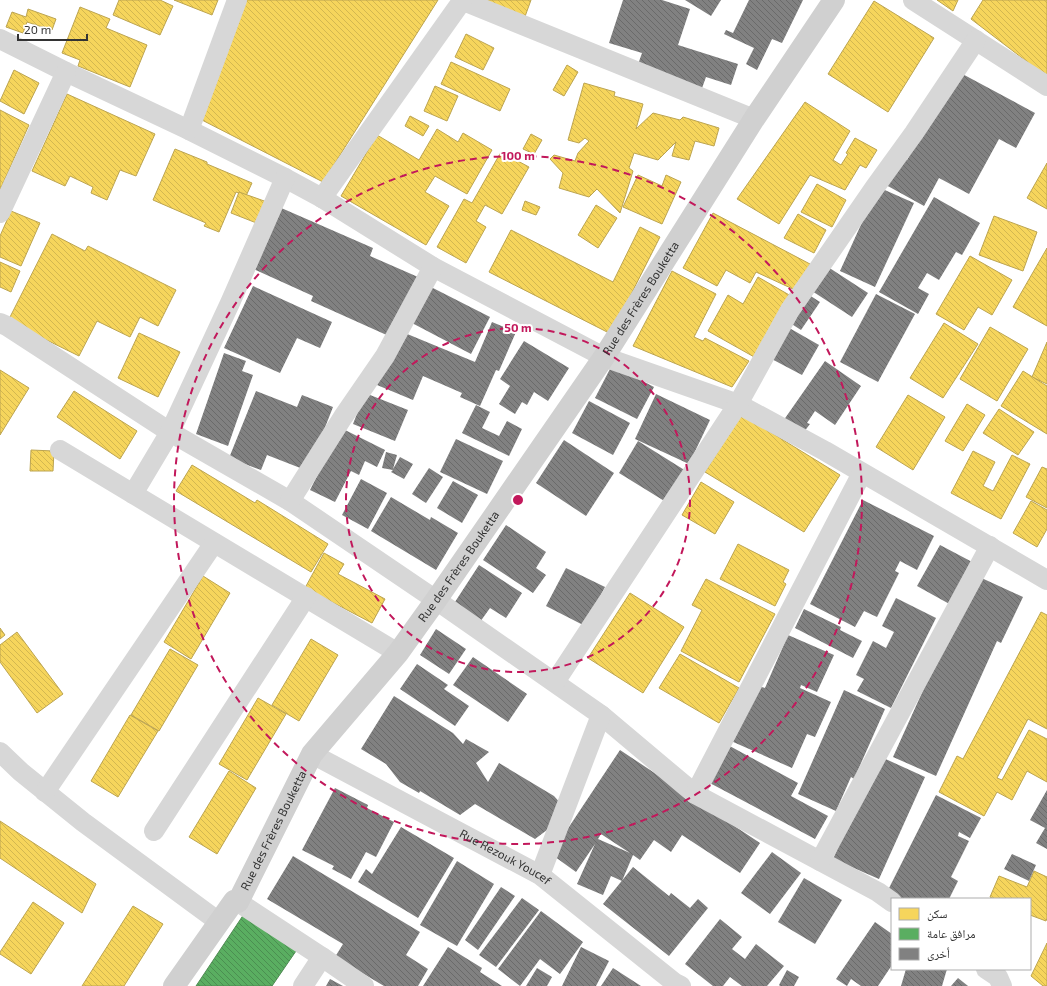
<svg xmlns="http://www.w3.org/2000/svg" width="1047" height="986" font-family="'Exo 2','Noto Naskh Arabic',sans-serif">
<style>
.homes{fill:url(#homes-back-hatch);stroke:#bca450}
.public{fill:url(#public-back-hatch);stroke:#4e8953}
.building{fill:url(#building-back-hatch);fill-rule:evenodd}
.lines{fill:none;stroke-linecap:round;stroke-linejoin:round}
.street{stroke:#d7d7d7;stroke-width:20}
.secondary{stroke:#d0d0d0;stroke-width:22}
.ring{fill:none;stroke:#c2185b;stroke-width:2;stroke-dasharray:7 5}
.labels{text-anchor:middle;stroke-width:4;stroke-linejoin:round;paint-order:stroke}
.street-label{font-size:12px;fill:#333;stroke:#fff}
.centre{fill:#c2185b;stroke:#fff;stroke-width:2}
.ring-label{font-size:12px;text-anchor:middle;font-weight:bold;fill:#c2185b;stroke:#fff;stroke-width:4;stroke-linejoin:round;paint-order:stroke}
</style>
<defs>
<pattern id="homes-back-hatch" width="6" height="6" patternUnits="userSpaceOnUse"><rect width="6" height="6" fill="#f6d55c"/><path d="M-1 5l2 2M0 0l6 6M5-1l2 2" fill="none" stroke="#d3b750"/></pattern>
<pattern id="public-back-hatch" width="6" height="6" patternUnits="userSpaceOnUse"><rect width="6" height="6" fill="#5aae61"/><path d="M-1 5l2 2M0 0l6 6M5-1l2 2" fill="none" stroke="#4b8e51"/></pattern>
<pattern id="building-back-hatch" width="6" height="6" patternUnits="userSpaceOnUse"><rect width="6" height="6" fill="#818181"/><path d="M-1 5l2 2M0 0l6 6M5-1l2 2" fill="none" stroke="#6a6a6a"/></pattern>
</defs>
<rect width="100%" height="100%" fill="#fff"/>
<!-- homes -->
<g class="homes">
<path d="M119,0h41l13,6 -13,29 -47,-20z"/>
<path d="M174,0h44l-6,15z"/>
<path d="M245,0h193l-115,182 -123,-63z"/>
<path d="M473,0h58l-8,22z"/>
<path d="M937,0h21l-5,11z"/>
<path d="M983,0h64v77l-76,-58z"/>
<path d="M874,1l60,37 -46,74 -60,-38z"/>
<path d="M80,7l30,12 -4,9 41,17 -17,42 -52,-21 2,-6 -18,-7z"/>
<path d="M28,9l28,10 -4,11 -25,-8 -4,11 -17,-6 6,-15 14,5z"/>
<path d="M466,34l28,14 -11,22 -28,-13z"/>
<path d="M451,62l59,27 -10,22 -59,-27z"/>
<path d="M567,65l11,7 -14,24 -11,-6z"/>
<path d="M14,70l25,13 -15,31 -24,-13z"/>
<path d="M584,83l31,9 -1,4 29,8 -7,25 17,-16 27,7 3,-3 36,11 -5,18 -19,-5 -6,19 -17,-4 4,-14 -18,18 -24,-7 -5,15 4,3 -13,42 -23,-24 -8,8 -30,-9 4,-15 -13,-14 4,-4 21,6 3,-8 11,-12 -4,-3 -6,5 -11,-3z"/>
<path d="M435,86l23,10 -11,25 -23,-10z"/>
<path d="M67,94l88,40 -19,42 -16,-6 -13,30 -16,-7 2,-6 -23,-11 -5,10 -33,-15z"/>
<path d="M805,102l45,29 -17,29 8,5 7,-11 -2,-1 9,-15 22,12 -11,18 -6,-3 -15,25 -35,-15 -31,49 -42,-25z"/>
<path d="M0,110l29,15 -29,65z"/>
<path d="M410,116l19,10 -6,10 -18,-10z"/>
<path d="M437,129l21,13 5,-9 29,17 -25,44 -32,-18 -10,16 24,14 -23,39 -85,-49 36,-61 42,25z"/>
<path d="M531,134l11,6 -8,14 -11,-5z"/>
<path d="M175,149l32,13v2l45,19 -6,13 -10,-4 -17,40 -15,-6 2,-3 -53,-23z"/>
<path d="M501,152l28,15 -27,47 -17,-9 -9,16 10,6 -20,36 -29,-16 27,-48 8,4z"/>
<path d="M1047,163v46l-20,-11z"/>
<path d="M638,175l24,11 4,-11 15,7 -19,42 -39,-17z"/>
<path d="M817,184l29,16 -14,27 -31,-15z"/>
<path d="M239,192l28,10 -8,22 -28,-11z"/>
<path d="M525,201l15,6 -4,8 -14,-5z"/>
<path d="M596,205l21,13 -19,30 -20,-13z"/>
<path d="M11,211l29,12 -19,43 -21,-9v-21z"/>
<path d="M713,213l97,51 -15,26 -39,-18 -6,11 -24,-13 -9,16 -34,-18z"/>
<path d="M798,214l28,16 -12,23 -30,-15z"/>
<path d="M994,216l43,16 -14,39 -44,-16z"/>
<path d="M640,227l20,10 -49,97 -122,-62 22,-42 102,52z"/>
<path d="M52,234l33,17 3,-5 88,44 -18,36 -18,-9 -10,20 -33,-16 -18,35 -71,-35z"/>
<path d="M1047,248v78l-34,-19z"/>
<path d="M970,256l42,24 -20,35 -14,-8 -14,23 -28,-16z"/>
<path d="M0,262l20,9 -9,21 -11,-5z"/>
<path d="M672,271l44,23 -22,43 9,4 2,-3 44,23 -17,26 -99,-41z"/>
<path d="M758,277l33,19 -35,62 -48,-27 20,-36 15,9z"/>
<path d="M944,323l34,21 -35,54 -33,-20z"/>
<path d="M990,327l38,22 -31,52 -37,-22z"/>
<path d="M139,333l41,19 -22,45 -40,-19z"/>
<path d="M1047,342v42l-15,-7z"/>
<path d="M0,370l29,18 -29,47z"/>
<path d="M1023,371l24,15v48l-46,-28z"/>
<path d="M74,391l63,40 -17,28 -63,-42z"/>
<path d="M908,395l37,22 -32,53 -37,-23z"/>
<path d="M967,404l18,11 -22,36 -18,-10z"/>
<path d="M999,409l35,23 -16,23 -35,-22z"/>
<path d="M741,414l99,61 -36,57 -99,-60z"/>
<path d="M31,450l23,1 -1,20h-23z"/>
<path d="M973,451l22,11 -12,24 10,5 19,-36 18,9 -29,55 -50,-26z"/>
<path d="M192,465l63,38 2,-3 71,44 -17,28 -135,-81z"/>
<path d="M1042,467l5,2v39l-21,-11z"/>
<path d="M701,482l33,20 -19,32 -33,-19z"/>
<path d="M1031,501l16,9v19l-10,18 -24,-14z"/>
<path d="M738,544l51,26 -6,12 3,2 -11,22 -55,-27z"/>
<path d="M324,553l20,11 -6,10 47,25 -13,24 -67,-35z"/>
<path d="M203,576l27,17 -39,66 -27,-17z"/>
<path d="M706,579l69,35 -36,68 -58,-31 21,-41 -10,-5z"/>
<path d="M630,593l54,34 -41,66 -55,-35z"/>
<path d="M1041,612l6,3v114l-19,-10 -31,59 5,2 27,-50 18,9v43l-20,-11 -15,29 -15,-8 -13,24 -45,-24 18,-36 6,3z"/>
<path d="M0,628l5,7 -5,4z"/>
<path d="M17,632l46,62 -26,19 -37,-51v-17z"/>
<path d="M311,639l27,16 -39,66 -27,-16z"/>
<path d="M170,649l28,16 -39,66 -28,-16z"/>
<path d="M680,654l59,34 -20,35 -60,-35z"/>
<path d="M258,698l28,16 -39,66 -28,-16z"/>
<path d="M130,715l28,16 -40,66 -27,-16z"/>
<path d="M229,771l27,17 -39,66 -28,-17z"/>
<path d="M0,821l96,63 -14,29 -82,-55z"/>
<path d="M1034,871l13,6v41l-1,3 -16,-6v-16h-36l-4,-2 9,-21 28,11z"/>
<path d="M33,902l31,21 -33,51 -31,-20v-2z"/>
<path d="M133,906l30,18 -39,62h-42z"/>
<path d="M1047,943v43h-4l-12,-10z"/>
</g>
<!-- public -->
<path class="public" d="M246,911l50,40 -24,35h-76z"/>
<!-- building -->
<g class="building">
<path d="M623,0h39l28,9 -12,36 60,19 -7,21 -25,-8 -5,14 -65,-21 6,-17 -33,-10z"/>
<path d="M685,0h36l-10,16z"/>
<path d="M749,0h54l-21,43 -10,-4 -15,31 -11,-6 8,-16 -30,-14 2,-4 7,3z"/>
<path d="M955,70l80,43 -19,35 -17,-9 -30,55 -30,-16 -15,28 -38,-21 15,-27 6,2z"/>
<path d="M878,187l36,16 -39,84 -35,-16z"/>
<path d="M934,197l46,26 -18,32 -6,-3 -17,28 -12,-7 -9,15 11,6 -11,20 -39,-22z"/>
<path d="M279,207l94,41 -3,8 48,21 -27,60 -80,-36 2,-5 -62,-28z"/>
<path d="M828,267l40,26 -16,24 -40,-26z"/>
<path d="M253,286l79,36 -12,26 -23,-10 -17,35 -56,-25z"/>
<path d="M431,287l59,30 -19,37 -59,-31z"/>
<path d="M806,293l14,9 -19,28 -14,-9z"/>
<path d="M876,294l39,20 -37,68 -38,-20z"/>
<path d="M492,322l24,10 -17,39 -3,-1 -16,36 -20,-9 2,-4 -39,-17 -10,24 -36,-15 23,-54 75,31z"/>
<path d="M784,325l35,20 -17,30 -36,-19z"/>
<path d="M524,341l45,27 -21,33 -14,-9 -7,13 -5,-3 -7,12 -16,-10 11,-18 -10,-7z"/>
<path d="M224,353l22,8 -4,10 11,4 -25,71 -32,-12z"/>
<path d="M825,361l36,25 -26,39 -20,-14 -8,12 3,1 -10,13 -19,-13z"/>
<path d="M612,365l42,22 -17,32 -42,-21z"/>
<path d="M256,391l41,16 5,-12 31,12 -25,64 -41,-16 -6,15 -32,-12z"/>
<path d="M365,393l43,17 -13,31 -42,-17z"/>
<path d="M656,394l54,26 -21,44 -54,-25z"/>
<path d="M589,401l41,22 -17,32 -41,-22z"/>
<path d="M476,405l14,7 -8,16 17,8 8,-15 15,8 -13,27 -47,-23z"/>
<path d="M341,428l44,22 -8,17 -12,-6 -6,14 -8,-4 -16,31 -25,-12z"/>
<path d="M456,439l47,22 -16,33 -47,-22z"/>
<path d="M564,440l50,33 -28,43 -50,-33z"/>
<path d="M638,441l48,30 -20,31 -47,-29z"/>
<path d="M386,452l11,3 -4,14 7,-12 13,7 -9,15 -13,-7 2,-2 -11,-2z"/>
<path d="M429,468l14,9 -17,26 -14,-9z"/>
<path d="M361,479l26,14 -19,36 -26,-14z"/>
<path d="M453,481l25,14 -16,28 -25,-15z"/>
<path d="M391,497l39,23 1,-3 27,16 -22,37 -65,-39z"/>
<path d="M863,500l71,36 -17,34 -17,-9 -5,10 4,2 -22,44 -13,-6 -9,16 -45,-23z"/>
<path d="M506,525l40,27 -10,16 10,7 -13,18 -50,-33z"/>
<path d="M940,545l36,19 -23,42 -36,-20z"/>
<path d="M479,565l43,28 -16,25 -16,-10 -10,14 -27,-17z"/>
<path d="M566,568l39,19 -20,39 -39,-20z"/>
<path d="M975,575l48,22 -22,46 -4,-2 -61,135 -43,-19z"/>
<path d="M896,598l40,20 -45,90 -34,-17 7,-12 -8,-4 17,-34 13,7 8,-16 -12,-6z"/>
<path d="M804,609l37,18 -1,3 22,11 -9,17 -58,-30z"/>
<path d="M436,629l30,20 -17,25 -29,-19z"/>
<path d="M788,635l46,20 -17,37 -16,-7 -1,3 31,14 -16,35 -8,-3 -15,34 -61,-27 25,-56 9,3z"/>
<path d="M473,657l54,37 -19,28 -55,-37z"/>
<path d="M417,664l31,21 -4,4 25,17 -14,20 -55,-37z"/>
<path d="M844,690l41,19 -31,70 -3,-2 -15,34 -38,-17z"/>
<path d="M394,696l59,37 10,11 3,-5 23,13 -13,11 12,19 11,-19 55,33 8,9 -15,25 -12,9 -60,-35 -15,11 -40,-24 -1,2 -19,-11 -14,-18 -25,-15z"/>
<path d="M726,744l72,39 -7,13 37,20 -13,23 -109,-58z"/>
<path d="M620,750l140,93 -20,30 -58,-38 -11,17 -17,-12 -14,20 -7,-5 -11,26 -11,-5 -8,19 -26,-11 18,-40 -19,28 -25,-18zM601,834l29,19 -32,-14z"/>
<path d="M879,756l46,21 -46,102 -46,-20z"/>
<path d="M335,788l33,17 -1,3 27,14 -18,35 -10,-5 -15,27 -19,-10 2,-3 -32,-16z"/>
<path d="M1047,790v59l-11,-6 9,-15 -15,-8z"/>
<path d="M936,795l45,23 -11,20 -11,-6 -1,4 11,5 -18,36 7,4 -9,18h-54l-9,-5z"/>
<path d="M401,827l53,31 -36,60 -60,-36 8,-13 6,5z"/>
<path d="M772,852l29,21 -31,41 -29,-21z"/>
<path d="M1012,854l24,11 -7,16 -25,-12z"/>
<path d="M293,856l127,76 -14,23 22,14 -10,17h-34l-49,-29 8,-13 -76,-45z"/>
<path d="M457,861l37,23 -37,62 -37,-21z"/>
<path d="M633,867l36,29 2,-3 19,15 8,-9 10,9 -39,48 -66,-52z"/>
<path d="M804,878l38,22 -27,44 -37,-22z"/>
<path d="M501,887l14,9 -37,54 -13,-10z"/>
<path d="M522,898l17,12 -43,57 -17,-12z"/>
<path d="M541,911l42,31 -23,32 -20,-15 -20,27 -22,-17z"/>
<path d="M720,919l22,18 -10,12 13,10 11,-15 28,22 -17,20h-25l-12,-9 -7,9h-10l-28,-22z"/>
<path d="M875,922l17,12v31l-14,21h-17l-10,-7 -4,7 -11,-7z"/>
<path d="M448,947l34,21 -2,4 22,14h-79z"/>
<path d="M581,947l28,14 -13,25h-34z"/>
<path d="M537,968l15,9 -5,9h-21z"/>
<path d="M613,968l28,18h-40z"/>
<path d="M906,969h41l-5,17h-41z"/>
<path d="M787,970l12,7 -5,9h-14l-1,-1z"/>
<path d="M958,978l10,8h-17z"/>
<path d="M330,979l13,7h-17z"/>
</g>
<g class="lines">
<!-- street -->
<g class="street">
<path d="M461,0l293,119"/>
<path d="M913,0l134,86"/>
<path d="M0,39l66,33 123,58 96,48 37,20 111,69 171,90 134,47 87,47 222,129"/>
<path d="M189,130l48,-130"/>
<path d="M322,198l140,-197"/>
<path d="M0,213l66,-141"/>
<path d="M0,323l7,3 163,106 120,69 146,99 165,115 94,79 125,67 58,31 14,10"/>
<path d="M60,450l338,203"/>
<path d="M133,494l37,-62 60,-129 55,-125"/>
<path d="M290,501l53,-84 42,-61 48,-89"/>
<path d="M555,682l183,-278 52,-94 85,-123 39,-54 62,-93"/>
<path d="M0,752l21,20 62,50 136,100"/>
<path id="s1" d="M312,754l228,121 135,108 6,3"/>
<path d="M45,792l169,-249"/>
<path d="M695,794l167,-321"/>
<path d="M154,831l152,-234"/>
<path d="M820,861l170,-315"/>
<path d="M540,875l61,-160"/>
<path d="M238,902l84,55 42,29"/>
<path d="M986,969l12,8 4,9"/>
<path d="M303,986l19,-29"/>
</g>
<!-- secondary -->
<path class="secondary" id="s2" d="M174,986l60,-85 4,1 74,-148 86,-101 38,-53 168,-243 150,-238 80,-119"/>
</g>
<!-- distance rings -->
<g class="ring">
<circle cx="518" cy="500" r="172"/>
<circle cx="518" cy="500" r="344"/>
</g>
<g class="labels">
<!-- street labels -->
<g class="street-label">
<text dy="4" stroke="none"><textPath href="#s2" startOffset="836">Rue des Frères Bouketta</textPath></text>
<text dy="4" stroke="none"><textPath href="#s2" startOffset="512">Rue des Frères Bouketta</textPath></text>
<text dy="4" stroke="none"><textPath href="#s2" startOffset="188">Rue des Frères Bouketta</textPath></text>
<text dy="4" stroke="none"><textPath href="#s1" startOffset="219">Rue Rezouk Youcef</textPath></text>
</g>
</g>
<circle cx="518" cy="500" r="6" class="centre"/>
<g class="ring-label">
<text x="518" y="160">100 m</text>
<text x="518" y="332">50 m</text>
</g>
<!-- legend -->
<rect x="891" y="898" width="140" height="72" fill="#ffffff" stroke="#adadad"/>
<rect x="899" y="908" width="20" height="12" fill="#f6d55c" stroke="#adadad"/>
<text x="927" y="918" font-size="12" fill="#333333">سكن</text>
<rect x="899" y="928" width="20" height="12" fill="#5aae61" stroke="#adadad"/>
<text x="927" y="938" font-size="12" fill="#333333">مرافق عامة</text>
<rect x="899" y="948" width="20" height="12" fill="#818181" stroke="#adadad"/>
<text x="927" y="958" font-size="12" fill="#333333">أخرى</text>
<!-- scale -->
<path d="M18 34v6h69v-6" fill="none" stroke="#333333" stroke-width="2"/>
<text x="24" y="34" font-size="12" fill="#333333" stroke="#ffffff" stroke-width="3" paint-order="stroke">20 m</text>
</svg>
